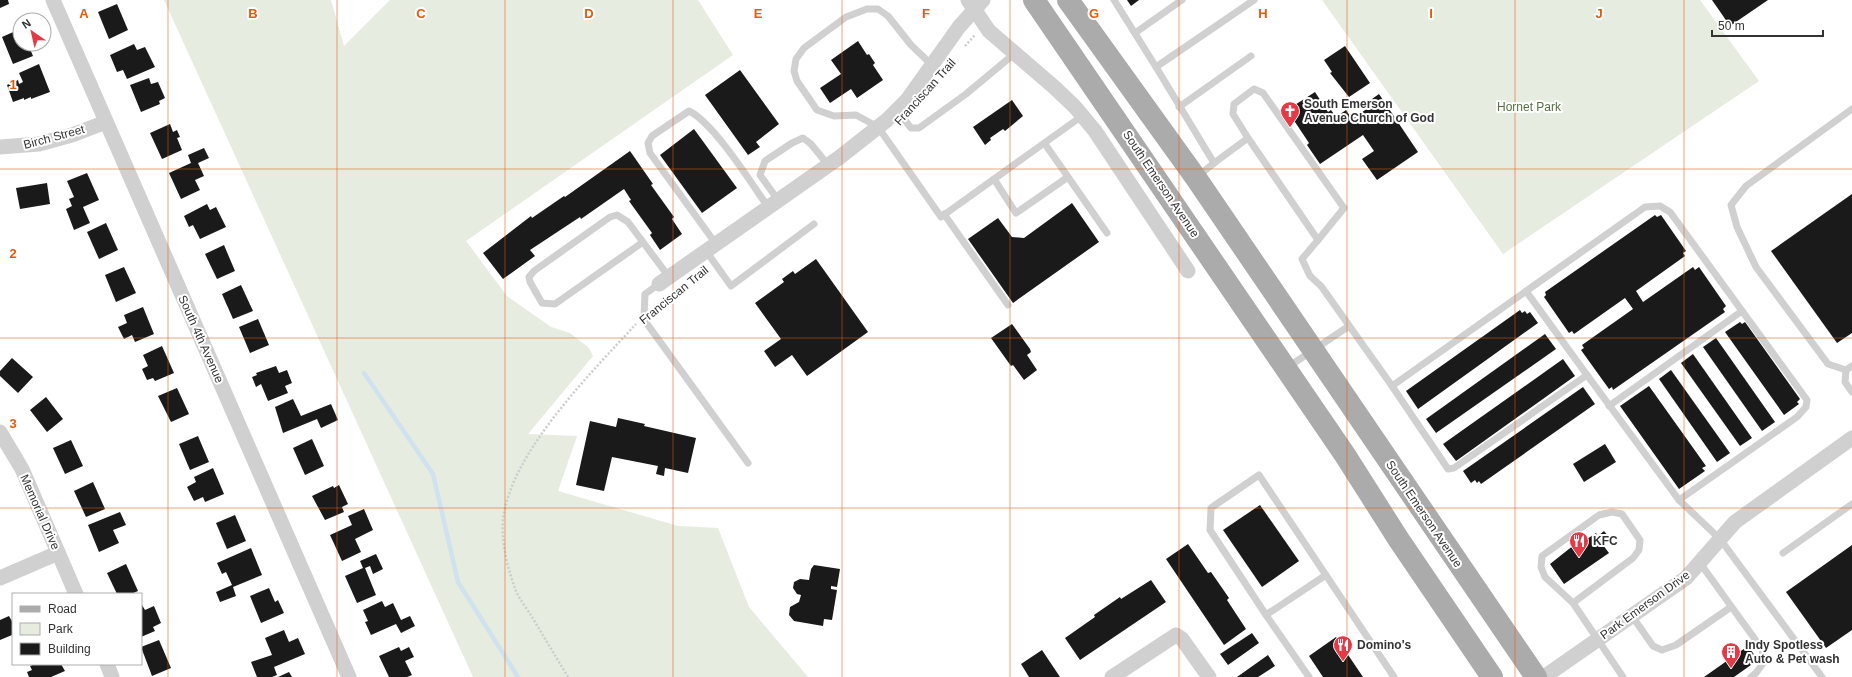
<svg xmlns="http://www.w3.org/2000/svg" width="1852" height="677" font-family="Arial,sans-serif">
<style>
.green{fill:#e6ecdf}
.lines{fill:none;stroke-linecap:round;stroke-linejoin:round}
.stream{stroke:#cfe2ee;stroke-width:4.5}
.building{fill:#1a1a1a}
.path{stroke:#cdcdcd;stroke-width:2.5;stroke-dasharray:2 2;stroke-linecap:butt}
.lane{stroke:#d0d0d0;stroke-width:7}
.street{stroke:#d0d0d0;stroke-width:15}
.primary{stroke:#ababab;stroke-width:22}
.grid{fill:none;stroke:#e8590c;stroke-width:1;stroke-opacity:0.55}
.labels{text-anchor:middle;stroke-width:4;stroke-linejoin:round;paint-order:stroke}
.street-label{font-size:12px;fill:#333;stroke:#fff}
.poi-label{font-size:12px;font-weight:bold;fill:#333;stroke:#fff;text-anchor:start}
.park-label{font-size:12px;fill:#56703f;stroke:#fff}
.grid-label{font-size:13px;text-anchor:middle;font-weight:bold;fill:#e8590c;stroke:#fff;stroke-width:4;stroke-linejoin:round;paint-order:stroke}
</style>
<rect width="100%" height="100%" fill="#fff"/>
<!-- green -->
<g class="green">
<path d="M164,0h167l13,46 46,-46h308l35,55 -267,186 41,55 44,31 19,6 19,15 4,8 -65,78 49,2 -19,55 120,35 40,2 31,79 59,70h-335z"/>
<path d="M1322,0h378l59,81 -256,173z"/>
</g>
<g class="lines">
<!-- stream -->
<path class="stream" d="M364,373l69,101 25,108 60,95"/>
</g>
<!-- building -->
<g class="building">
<path d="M0,0h8l1,4 -9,4z"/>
<path d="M1127,0h12l-8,6z"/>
<path d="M1712,0h56l-38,26z"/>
<path d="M117,4l11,26 -19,9 -11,-27z"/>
<path d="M20,29v15h8l5,12 -20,8 -11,-27z"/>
<path d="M858,41l9,14 2,-1 6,9 -2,2 10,15 -26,18 -6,-9 -21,14 -10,-15 21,-14 -10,-14z"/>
<path d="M134,44l3,6 8,-3 10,20 -28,12 -4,-9 -6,2 -7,-17z"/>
<path d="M1345,46l25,37 -21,14 -19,-24 2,-1 -8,-12z"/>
<path d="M39,64l11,28 -19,7v-2l-7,3v-2l-11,4 -6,-17 11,-5 1,4 4,-2 -4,-9z"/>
<path d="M740,70l39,54 -23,18 4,5 -12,8 -43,-60z"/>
<path d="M149,78l2,6 7,-2 7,16 -6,3 1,3 -19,8 -11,-27z"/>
<path d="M1315,92l13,20 3,-2 5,7 10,-7 6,9 16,-11 -3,-4 14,-10 39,58 -41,28 -15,-21 12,-8 -11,-16 -43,29 -13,-19 2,-2 -22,-33z"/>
<path d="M1012,100l11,16 -18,15 -2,-2 -13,9 1,2 -6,5 -12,-18z"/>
<path d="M170,124l3,8 4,-2 3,7 -3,1 5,12 -20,9 -12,-26z"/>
<path d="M694,129l43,59 -35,25 -42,-58z"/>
<path d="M204,148l5,10 -11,5 6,13 -9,4 5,10 -19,9 -12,-26 22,-10 -3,-8z"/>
<path d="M630,151l23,33 -2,1 23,32 -2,2 10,15 -22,16 -10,-15 2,-2 -23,-32 2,-1 -7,-11 -43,30 -1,-2 -50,33 5,6 -32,23 -20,-26 48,-37 1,2 32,-22 1,1z"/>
<path d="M87,173l12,27 -16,7 7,16 -16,7 -8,-21 6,-3 -3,-7 5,-2 -7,-16z"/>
<path d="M47,183l3,21 -30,5 -4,-21z"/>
<path d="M1852,194v139l-15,10 -66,-92z"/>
<path d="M1072,203l27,39 -86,61 -45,-64 30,-21 14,19 12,1z"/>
<path d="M207,204l3,6 6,-3 10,20 -26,12 -7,-14 -4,2 -5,-11z"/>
<path d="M1655,215l2,2 4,-2 25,36 -3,2 2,3 -49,35 7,11 50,-35 2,3 4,-3 27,39 -3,3 2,3 -112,78 -1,-3 -3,2 -28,-39 3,-2 -2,-3 51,-36 -8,-11 -51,36 -2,-3 -3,2 -25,-36 2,-2 -1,-3z"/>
<path d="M106,223l12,27 -19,9 -12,-27z"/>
<path d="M224,245l11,26 -18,8 -12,-25z"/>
<path d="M816,259l52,73 -61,44 -15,-21 -17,12 -11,-16 17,-12 -26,-36 29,-21 -2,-3 11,-8 2,3z"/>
<path d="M124,267l12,26 -20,9 -11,-27z"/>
<path d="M241,285l12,26 -20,8 -11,-25z"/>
<path d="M143,307l11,27 -19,8 -3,-7 -8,4 -6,-12 9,-4 -3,-8z"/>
<path d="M1520,310l2,3 3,-2 2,3 3,-2 8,11 -120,86 -12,-18z"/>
<path d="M258,319l11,26 -19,8 -11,-26z"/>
<path d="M1740,322l2,2 3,-2 55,77 -3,3 2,2 -15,11 -59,-83z"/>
<path d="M1012,324l18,25 1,3 -4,3 10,15 -13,10 -11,-15 -2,1 -20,-28z"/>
<path d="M1545,334l11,15 -120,84 -10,-14z"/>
<path d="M1716,338l59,84 -13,9 -59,-84z"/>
<path d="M162,346l12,27 -19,8 -2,-3 -6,2 -5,-11 6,-3 -5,-11z"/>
<path d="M1693,354l59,84 -12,8 -59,-83z"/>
<path d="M12,358l21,19 -15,16 -18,-17v-5z"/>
<path d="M1563,359l12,17 -119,85 -13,-17z"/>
<path d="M276,366l3,7 8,-3 5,13 -7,3 3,7 -20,8 -7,-17 -5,3 -4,-10 5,-2 -1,-2z"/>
<path d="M1671,370l59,83 -13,9 -58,-83z"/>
<path d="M1649,386l57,80 -4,2 3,3 -26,18 -59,-83z"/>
<path d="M1583,387l12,17 -114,80 -2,-3 -2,2 -2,-3 -4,3 -8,-12z"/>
<path d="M177,388l12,26 -18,8 -13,-26z"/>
<path d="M46,397l17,22 -16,13 -17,-22z"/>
<path d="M293,399l8,17 30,-12 7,16 -17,8 -4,-9 -34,14 -8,-26z"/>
<path d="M618,418l27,6 -1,2 52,12 -8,35 -23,-5 -1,8 -8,-2 2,-8 -46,-9 -8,34 -28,-6 14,-64 26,6z"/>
<path d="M198,436l11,26 -19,8 -11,-26z"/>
<path d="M312,439l12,27 -19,9 -12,-27z"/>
<path d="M71,440l12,26 -18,8 -12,-26z"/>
<path d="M1605,444l11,18 -32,20 -11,-18z"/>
<path d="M213,468l11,26 -19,8 -2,-5 -9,4 -7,-14 9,-5 -2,-5z"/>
<path d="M93,482l12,27 -19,8 -12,-26z"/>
<path d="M339,485l9,19 -6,3 2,5 -19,8 -13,-24 21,-10 1,2z"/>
<path d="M1260,505l39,56 -37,26 -39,-57z"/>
<path d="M364,509l9,21 -18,9 6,13 -19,9 -12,-26 22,-10 -4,-9z"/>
<path d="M120,512l6,13 -13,5 6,13 -20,9 -11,-27z"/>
<path d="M235,515l11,26 -19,8 -11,-26z"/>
<path d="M1604,531l4,5 -8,5 9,12 -45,31 -14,-20 29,-23 2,2 15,-10 2,3z"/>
<path d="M1188,544l20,29 3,-1 18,26 -2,2 19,29 -22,16 -58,-86z"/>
<path d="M1852,545v85l-26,18 -40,-56z"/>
<path d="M251,548l11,27 -29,12 3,9 -16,6 -4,-10 16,-7 -6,-13 -4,2 -5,-11z"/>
<path d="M376,554l7,15 -10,5 -3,-8 -5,2 11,27 -19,8 -12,-27 18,-8 -3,-7z"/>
<path d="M126,564l12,27 -7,3h-14l-10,-21z"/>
<path d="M814,565l26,4 -3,18 -6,-1v3l6,1 -5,30 -8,-1 -1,7 -29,-5 -5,-6 1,-8 9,-5 2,-7 -4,-1 -4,-6 1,-6 6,-3 9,1 2,-11z"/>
<path d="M1151,580l15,22 -86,58 -15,-22 30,-21 -1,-2 26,-18 1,2z"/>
<path d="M269,588l6,14 3,-2 6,13 -23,10 -11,-27z"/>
<path d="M382,601l3,6 8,-4 8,17 9,-4 5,10 -14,7 -5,-9 -25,11 -6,-13 3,-1 -5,-11z"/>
<path d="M142,605l3,5 9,-4 7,17 -8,4 2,4 -14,6v-31z"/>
<path d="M9,616l4,7v15l-1,-3 -12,5v-20z"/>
<path d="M284,630l5,12 9,-4 7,16 -31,13 3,8 -5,2h-15l-6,-15 21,-7 -7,-17z"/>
<path d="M1252,633l7,10 -31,22 -8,-11z"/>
<path d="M1336,637l27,40h-40l-14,-21z"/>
<path d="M159,640l12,28 -19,8 -11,-29z"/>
<path d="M1748,646l10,14 -24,17h-30z"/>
<path d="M399,647l2,4 8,-4 5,10 -9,4 7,14 -5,2h-18l-10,-21z"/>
<path d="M1042,650l18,27h-31l-8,-13z"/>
<path d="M1268,655l7,11 -17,11h-21z"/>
<path d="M35,664h26l4,7 -14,6h-22l-2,-5 5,-2 -2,-4z"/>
<path d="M289,672l3,5h-14z"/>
</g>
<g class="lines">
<!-- path -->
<g class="path">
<path d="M965,46l10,-11"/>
<path d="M655,307l11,-9"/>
<path d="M568,677c-12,-20 -24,-40 -36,-60 -5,-8 -12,-17 -16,-26 -8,-21 -15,-48 -13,-71 7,-67 89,-148 133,-196"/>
</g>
<!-- lane -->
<g class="lane">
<path d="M1114,0l42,67 58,96 -17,14"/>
<path d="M1135,33l47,-33"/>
<path d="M932,65l-21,-20 -23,-29 -10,-7h-11l-21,8 -42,31 -8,11 -2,12 3,10 20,29 17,6 22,-1 22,12 63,90 141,-101"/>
<path d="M1156,67l98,-67"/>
<path d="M1179,107l72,-51"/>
<path d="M897,110l14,18h8l47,-34 48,-40"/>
<path d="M1214,163l34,-25 -15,-24 1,-10 20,-15 9,4 81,115 -26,32 -70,-102"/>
<path d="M1068,177l39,56"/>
<path d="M994,179l22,34 52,-36 -23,-33"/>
<path d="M778,200l-18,-25 5,-14 27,-18 11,-5 8,6 17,21"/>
<path d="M944,214l64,91"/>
<path d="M1318,240l-16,19 8,17 11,10 71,100 56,83 6,-1 133,-93 92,125"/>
<path d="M643,242l-88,62 -13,-1 -12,-21 -1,-5 5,-6 76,-54 7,-2 11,7 41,55"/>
<path d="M716,244l-66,-91 -2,-10 4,-7 37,-25c25,12 62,72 79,96"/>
<path d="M706,251l25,35 83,-62"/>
<path d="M659,284l-14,10 -1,23 1,4 103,142"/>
<path d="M1526,291l61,84"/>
<path d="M1852,366l-6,4 -1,12 7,10"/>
<path d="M1288,367l61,-41"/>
<path d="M1846,370l-18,-6 -72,-97 -19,-40 -6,-22 15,-19 106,-77"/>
<path d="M1392,386l253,-179 15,-1 10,6 137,188 -1,7 -9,10 -118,83 41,39 102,138"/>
<path d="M1609,406l133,-95"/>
<path d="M1783,553l69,-49"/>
<path d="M1700,563l62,86 2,13 -8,11 -5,4"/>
<path d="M1326,575l-60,40 -56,-85 1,-22 48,-33 135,202"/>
<path d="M1573,603l60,-45 6,-8 1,-10 -18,-26 -10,-2 -13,3 -57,41 -1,11 4,10 28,26 50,74"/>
<path d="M1266,615l43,62"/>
<path d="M1632,616l21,30 9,4 14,-5 55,-38"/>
</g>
<!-- street -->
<g class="street">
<path d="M53,0l296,677"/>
<path d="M968,0l21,31 65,56 21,20 20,24 93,140"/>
<path d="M0,147l39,-3 33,-9 34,-13"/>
<path d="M659,284l181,-127 47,-37 20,-20 52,-73 24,-27"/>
<path d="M0,432l22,37 54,125"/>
<path d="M0,578l58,-25"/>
<path d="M107,664l5,13"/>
<path d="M1112,677l64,-42 6,4 27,38"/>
<path d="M1544,677l142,-99 49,-56 117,-84"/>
</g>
<!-- primary -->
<g class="primary">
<path d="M1034,0l311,455 54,85 93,137"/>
<path d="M1068,0l128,178 340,499"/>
</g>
</g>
<!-- grid -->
<path class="grid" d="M168,0v677M337,0v677M505,0v677M673,0v677M842,0v677M1010,0v677M1179,0v677M1347,0v677M1515,0v677M1684,0v677M0,169h1852M0,338h1852M0,508h1852"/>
<!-- icons -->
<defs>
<symbol id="church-pin" viewBox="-11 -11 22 30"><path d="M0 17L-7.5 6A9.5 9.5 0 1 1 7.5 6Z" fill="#e63946" stroke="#fff"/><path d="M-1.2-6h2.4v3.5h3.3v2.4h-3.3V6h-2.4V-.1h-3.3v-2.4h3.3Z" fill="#fff"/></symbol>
<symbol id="restaurant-pin" viewBox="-11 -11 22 30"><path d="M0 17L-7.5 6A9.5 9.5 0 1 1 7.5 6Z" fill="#e63946" stroke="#fff"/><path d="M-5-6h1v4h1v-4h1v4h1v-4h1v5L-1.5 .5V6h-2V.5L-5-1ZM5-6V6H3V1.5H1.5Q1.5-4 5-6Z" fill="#fff"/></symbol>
<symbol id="building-pin" viewBox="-11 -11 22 30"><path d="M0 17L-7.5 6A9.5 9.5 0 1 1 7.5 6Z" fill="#e63946" stroke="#fff"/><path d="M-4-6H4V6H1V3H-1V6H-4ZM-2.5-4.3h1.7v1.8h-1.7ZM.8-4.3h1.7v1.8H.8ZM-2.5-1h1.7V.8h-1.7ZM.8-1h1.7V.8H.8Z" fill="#fff"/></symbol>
</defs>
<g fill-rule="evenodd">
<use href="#church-pin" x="1279" y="100" width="22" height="30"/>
<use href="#restaurant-pin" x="1568" y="530" width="22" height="30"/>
<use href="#restaurant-pin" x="1332" y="634" width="22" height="30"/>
<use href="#building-pin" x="1720" y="641" width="22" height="30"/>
</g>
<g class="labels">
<!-- street labels -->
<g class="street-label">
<text transform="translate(925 92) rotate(-48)" y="4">Franciscan Trail</text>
<text transform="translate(54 137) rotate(-15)" y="4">Birch Street</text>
<text transform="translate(1161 184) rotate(56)" y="4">South Emerson Avenue</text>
<text transform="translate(674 295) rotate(-39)" y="4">Franciscan Trail</text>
<text transform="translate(201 339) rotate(66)" y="4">South 4th Avenue</text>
<text transform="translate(40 512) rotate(66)" y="4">Memorial Drive</text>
<text transform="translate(1424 514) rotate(56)" y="4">South Emerson Avenue</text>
<text transform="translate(1645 605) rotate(-36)" y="4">Park Emerson Drive</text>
</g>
<!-- poi labels -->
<g class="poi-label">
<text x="1304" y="108">South Emerson<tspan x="1304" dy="14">Avenue Church of God</tspan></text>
<text x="1593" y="545">KFC</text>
<text x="1357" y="649">Domino's</text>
<text x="1745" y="649">Indy Spotless<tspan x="1745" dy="14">Auto &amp; Pet wash</tspan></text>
</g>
<!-- park labels -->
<g class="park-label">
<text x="1529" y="111">Hornet Park</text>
</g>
</g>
<g class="grid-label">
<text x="84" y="18">A</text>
<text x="253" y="18">B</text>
<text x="421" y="18">C</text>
<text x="589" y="18">D</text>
<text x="758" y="18">E</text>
<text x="926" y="18">F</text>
<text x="1094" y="18">G</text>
<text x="1263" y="18">H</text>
<text x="1431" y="18">I</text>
<text x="1599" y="18">J</text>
<text x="13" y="89">1</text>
<text x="13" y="258">2</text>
<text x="13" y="428">3</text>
</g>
<!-- legend -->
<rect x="12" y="593" width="130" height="72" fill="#ffffff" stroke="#adadad"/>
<rect x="20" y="606" width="20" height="6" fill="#ababab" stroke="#adadad"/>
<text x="48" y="613" font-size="12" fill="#333333">Road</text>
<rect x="20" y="623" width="20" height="12" fill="#e6ecdf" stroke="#adadad"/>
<text x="48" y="633" font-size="12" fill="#333333">Park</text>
<rect x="20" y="643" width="20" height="12" fill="#1a1a1a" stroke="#adadad"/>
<text x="48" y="653" font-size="12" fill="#333333">Building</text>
<!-- north arrow -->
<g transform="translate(32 32) rotate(326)"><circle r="19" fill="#ffffff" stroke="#adadad"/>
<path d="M0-3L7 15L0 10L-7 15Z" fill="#e63946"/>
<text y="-6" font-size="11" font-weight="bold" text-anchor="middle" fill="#333333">N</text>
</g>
<!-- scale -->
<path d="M1712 30v6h111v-6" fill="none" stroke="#333333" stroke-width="2"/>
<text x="1718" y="30" font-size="12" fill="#333333" stroke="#ffffff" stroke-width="3" paint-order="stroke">50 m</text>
</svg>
